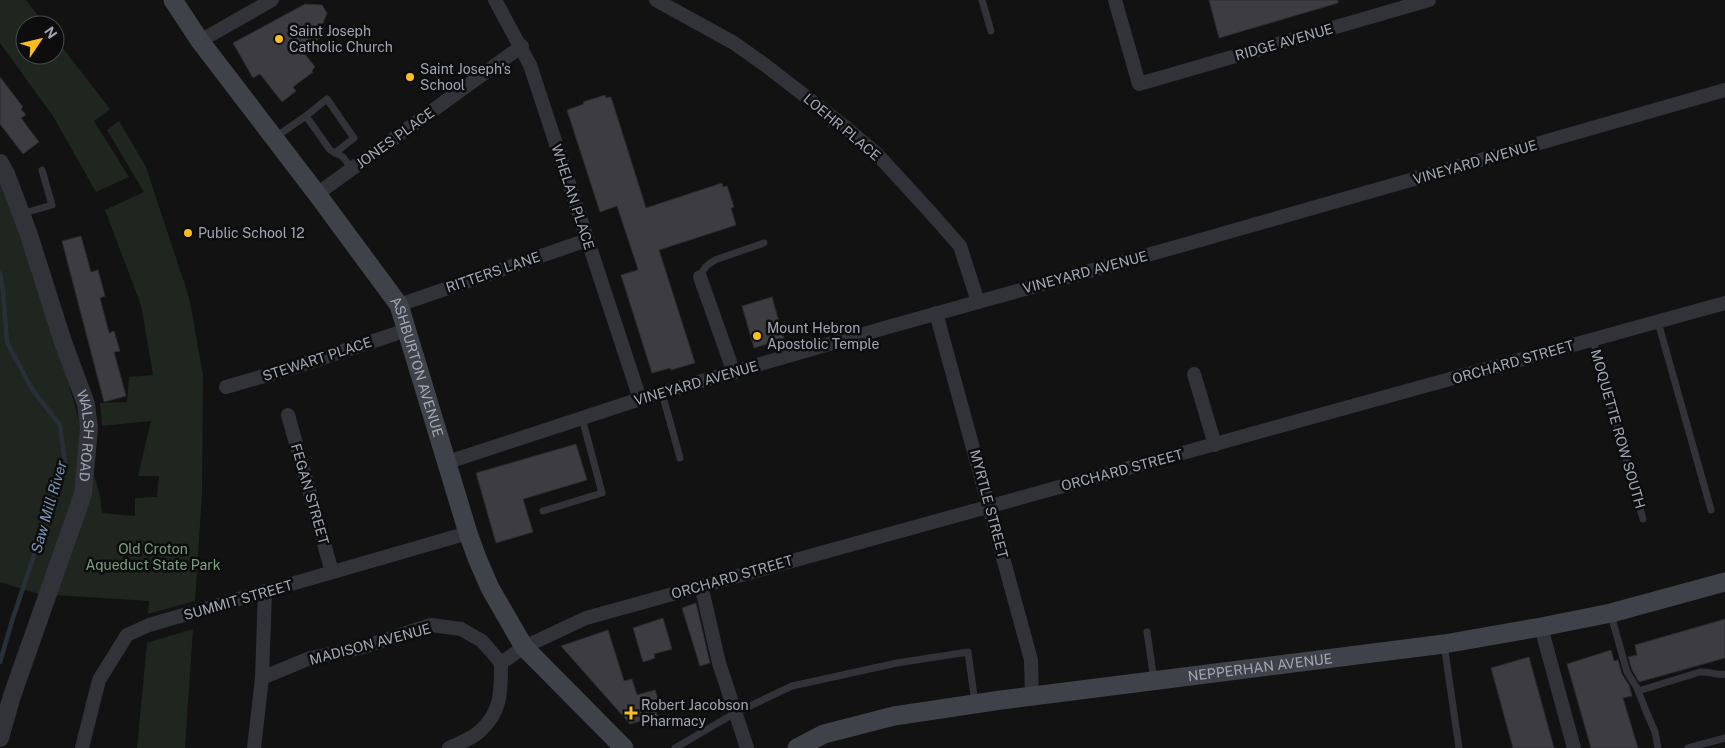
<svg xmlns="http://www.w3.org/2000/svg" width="1725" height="748" font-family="'Public Sans',sans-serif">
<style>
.green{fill:#1e261f}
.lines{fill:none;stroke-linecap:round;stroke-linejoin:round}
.stream{stroke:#273037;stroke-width:4.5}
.building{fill:#3c3c41;stroke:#2c2b2f}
.service{stroke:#323339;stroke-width:7}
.minor{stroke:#323339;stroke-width:14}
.tertiary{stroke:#323339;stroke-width:18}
.secondary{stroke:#404249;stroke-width:19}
.poi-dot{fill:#fbbd22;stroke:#0d0d0e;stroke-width:2}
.labels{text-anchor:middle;stroke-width:5;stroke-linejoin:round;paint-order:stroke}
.poi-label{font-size:14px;fill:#a2a7b5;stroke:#0d0d0e;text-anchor:start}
.street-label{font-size:14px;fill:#a2a7b5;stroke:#0d0d0e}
.park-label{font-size:14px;fill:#78a17d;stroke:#0d0d0e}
.water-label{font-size:15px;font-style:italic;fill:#7793b2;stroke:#0d0d0e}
</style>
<rect width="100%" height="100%" fill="#121213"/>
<!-- green -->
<g class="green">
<path d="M0,0h26l19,25h-20v30h30v-17l55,71 -16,12 35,56 -33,15 -43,-76 -53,-73z"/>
<path d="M119,121l27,46 43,130 14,78 -1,118 -7,108 -47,13 1,-13 -110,-7 -39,-12v-407l59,174 41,147 2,17 33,3v-18l22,-1 2,-21h-21l13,-55 -49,5 -2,-23 27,-1 2,-25 24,-2 -12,-70 -36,-95 39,-18 -37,-62z"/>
<path d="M193,629l-8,119h-48l10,-105z"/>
</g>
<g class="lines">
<!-- stream -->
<path class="stream" d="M0,273l3,18 4,51 25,47 28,36 5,37 -53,159 -12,41"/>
</g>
<!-- building -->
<g class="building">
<path d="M1209,0h129v3l-119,35z"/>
<path d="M305,4l17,1 5,8 -6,15 4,7 -24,14 14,18 -3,3 1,2 -20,15 3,4 -14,11 -22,-28 -7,4 -20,-35z"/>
<path d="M0,77l23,30 -2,2 5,6 -5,3 18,24 -16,12 -23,-30z"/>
<path d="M605,95l1,3 5,-1 35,111 76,-25 1,4 4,-1 7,21 -3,1 5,17 -77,25 36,113 -24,7 -1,-2 -18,5 -31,-98 17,-5 -1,-4 -20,-60 -17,6 -33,-102 17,-6 -1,-2z"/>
<path d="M81,236l10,36 7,-2 7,26 -5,2 9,35 5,-2 6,20 -6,1 12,44 -22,6 -42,-161z"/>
<path d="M772,297l12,42 -30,9 -12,-42z"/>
<path d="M576,444l11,36 -64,19 10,33 -37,11 -20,-70z"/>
<path d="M696,603l14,60 -10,3 -18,-58z"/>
<path d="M663,618l9,31 -18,5 1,4 -12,4 -10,-34z"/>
<path d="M1725,619v39l-86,24 -7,-12 -4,-13 9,-2 -2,-10z"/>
<path d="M608,630l16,51 8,-2 5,16 18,-5 6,18 -6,2 3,6 -28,8 -69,-78z"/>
<path d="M1611,650l3,11 4,-1 4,14 7,11 3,11 -9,2 15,50h-47l-24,-84z"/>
<path d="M1529,657l25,91h-41l-22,-80z"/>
</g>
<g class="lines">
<!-- service -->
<g class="service">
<path d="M982,0l9,31"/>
<path d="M306,116l21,-17 27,39 -19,15"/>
<path d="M274,138l32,-22 24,34 13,7 9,12"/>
<path d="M21,214l31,-9 -10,-35"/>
<path d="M700,277c3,-9 7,-12 15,-17l49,-17"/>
<path d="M1658,322l53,188"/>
<path d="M1593,340l50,179"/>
<path d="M662,393l18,65"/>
<path d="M543,511l59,-18 -20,-75"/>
<path d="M1611,615l16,57 10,16 9,23 9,21 3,16"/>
<path d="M1147,632l7,48"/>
<path d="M1444,644l15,104"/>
<path d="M1638,691l62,-19c10,-1 15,4 25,2"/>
<path d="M675,748l60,-35 57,-27 105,-23 71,-11 7,51"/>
<path d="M1688,748l37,-10"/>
</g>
<!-- minor -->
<g class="minor">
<path d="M495,0l35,65 110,334"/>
<path d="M656,0l78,43 31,22 79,61 33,28 54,59 29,33 18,56"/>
<path d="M1115,0l24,84 290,-84"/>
<path d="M200,41l72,-41"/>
<path d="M317,194l205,-148"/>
<path d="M700,277l34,96"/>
<path d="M399,305l188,-65"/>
<path d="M936,313l95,347 1,36"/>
<path d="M1194,374l21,71"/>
<path d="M226,387l72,-21 109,-36"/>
<path d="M288,415l44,157"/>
<path d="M448,462l192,-63 248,-72 288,-80 549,-157"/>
<path d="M701,585l18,78 28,85"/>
<path d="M1541,627l33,121"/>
<path d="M501,663l23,-16 62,-29c379,-107 760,-208 1139,-315"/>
<path d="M262,678l48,-20 50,-10 71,-23 30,4 21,12 19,22"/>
<path d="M82,748l17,-68 28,-45 22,-10 319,-92"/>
<path d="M254,748l8,-70 3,-87"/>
<path d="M449,748c10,-5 23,-9 31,-17 22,-19 21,-41 21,-68"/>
</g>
<!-- tertiary -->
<path class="tertiary" id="s1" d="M0,163l6,11 22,58 35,110 23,62 3,24 -6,66 -71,202 -12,42"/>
<!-- secondary -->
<g class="secondary">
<path id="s2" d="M173,0l27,41 117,153 82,111 69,228 9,25 13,30 34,59 100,101"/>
<path id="s3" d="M797,748l27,-14 70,-18 107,-16 443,-56 97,-17 70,-14 114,-31"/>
</g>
</g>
<!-- markers -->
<g class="poi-dot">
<circle cx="279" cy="39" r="5"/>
<circle cx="410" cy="77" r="5"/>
<circle cx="188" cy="233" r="5"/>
<circle cx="757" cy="336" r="5"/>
<path d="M628.5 705.5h5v5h5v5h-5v5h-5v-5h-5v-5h5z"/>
</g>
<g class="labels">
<!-- poi labels -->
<g class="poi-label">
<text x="289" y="36">Saint Joseph<tspan x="289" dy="16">Catholic Church</tspan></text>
<text x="420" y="74">Saint Joseph's<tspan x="420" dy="16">School</tspan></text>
<text x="198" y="238">Public School 12</text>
<text x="767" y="333">Mount Hebron<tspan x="767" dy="16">Apostolic Temple</tspan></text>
<text x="641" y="710">Robert Jacobson<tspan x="641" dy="16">Pharmacy</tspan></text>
</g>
<!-- street labels -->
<g class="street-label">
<text transform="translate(1284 42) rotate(-16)" y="5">RIDGE AVENUE</text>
<text transform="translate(842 127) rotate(40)" y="5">LOEHR PLACE</text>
<text transform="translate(395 138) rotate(-36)" y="5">JONES PLACE</text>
<text transform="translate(1475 162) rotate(-16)" y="5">VINEYARD AVENUE</text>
<text transform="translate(573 197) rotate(72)" y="5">WHELAN PLACE</text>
<text transform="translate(493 272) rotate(-19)" y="5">RITTERS LANE</text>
<text transform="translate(1085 272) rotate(-15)" y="5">VINEYARD AVENUE</text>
<text transform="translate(317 359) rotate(-18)" y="5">STEWART PLACE</text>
<text transform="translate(1513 362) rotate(-16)" y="5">ORCHARD STREET</text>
<text dy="5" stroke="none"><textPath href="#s2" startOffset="444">ASHBURTON AVENUE</textPath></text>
<text transform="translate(696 383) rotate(-16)" y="5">VINEYARD AVENUE</text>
<text transform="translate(1618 429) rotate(74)" y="5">MOQUETTE ROW SOUTH</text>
<text dy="5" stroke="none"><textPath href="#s1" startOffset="288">WALSH ROAD</textPath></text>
<text transform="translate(1122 470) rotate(-15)" y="5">ORCHARD STREET</text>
<text transform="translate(310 494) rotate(74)" y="5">FEGAN STREET</text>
<text transform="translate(989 504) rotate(75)" y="5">MYRTLE STREET</text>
<text transform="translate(732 577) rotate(-16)" y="5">ORCHARD STREET</text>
<text transform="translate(238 600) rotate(-16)" y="5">SUMMIT STREET</text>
<text transform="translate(370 644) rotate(-15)" y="5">MADISON AVENUE</text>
<text dy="5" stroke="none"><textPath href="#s3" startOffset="472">NEPPERHAN AVENUE</textPath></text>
</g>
<!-- park labels -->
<g class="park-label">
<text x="153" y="554">Old Croton<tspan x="153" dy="16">Aqueduct State Park</tspan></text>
</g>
<!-- water labels -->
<g class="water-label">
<text transform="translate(49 507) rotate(-74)" y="5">Saw Mill River</text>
</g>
</g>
<!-- north arrow -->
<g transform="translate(40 40) rotate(55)"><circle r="24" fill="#0d0d0e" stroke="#494b51"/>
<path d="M0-4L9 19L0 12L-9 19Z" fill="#fbbd22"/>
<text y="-8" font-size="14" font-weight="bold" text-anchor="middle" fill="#a2a7b5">N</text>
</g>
</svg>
